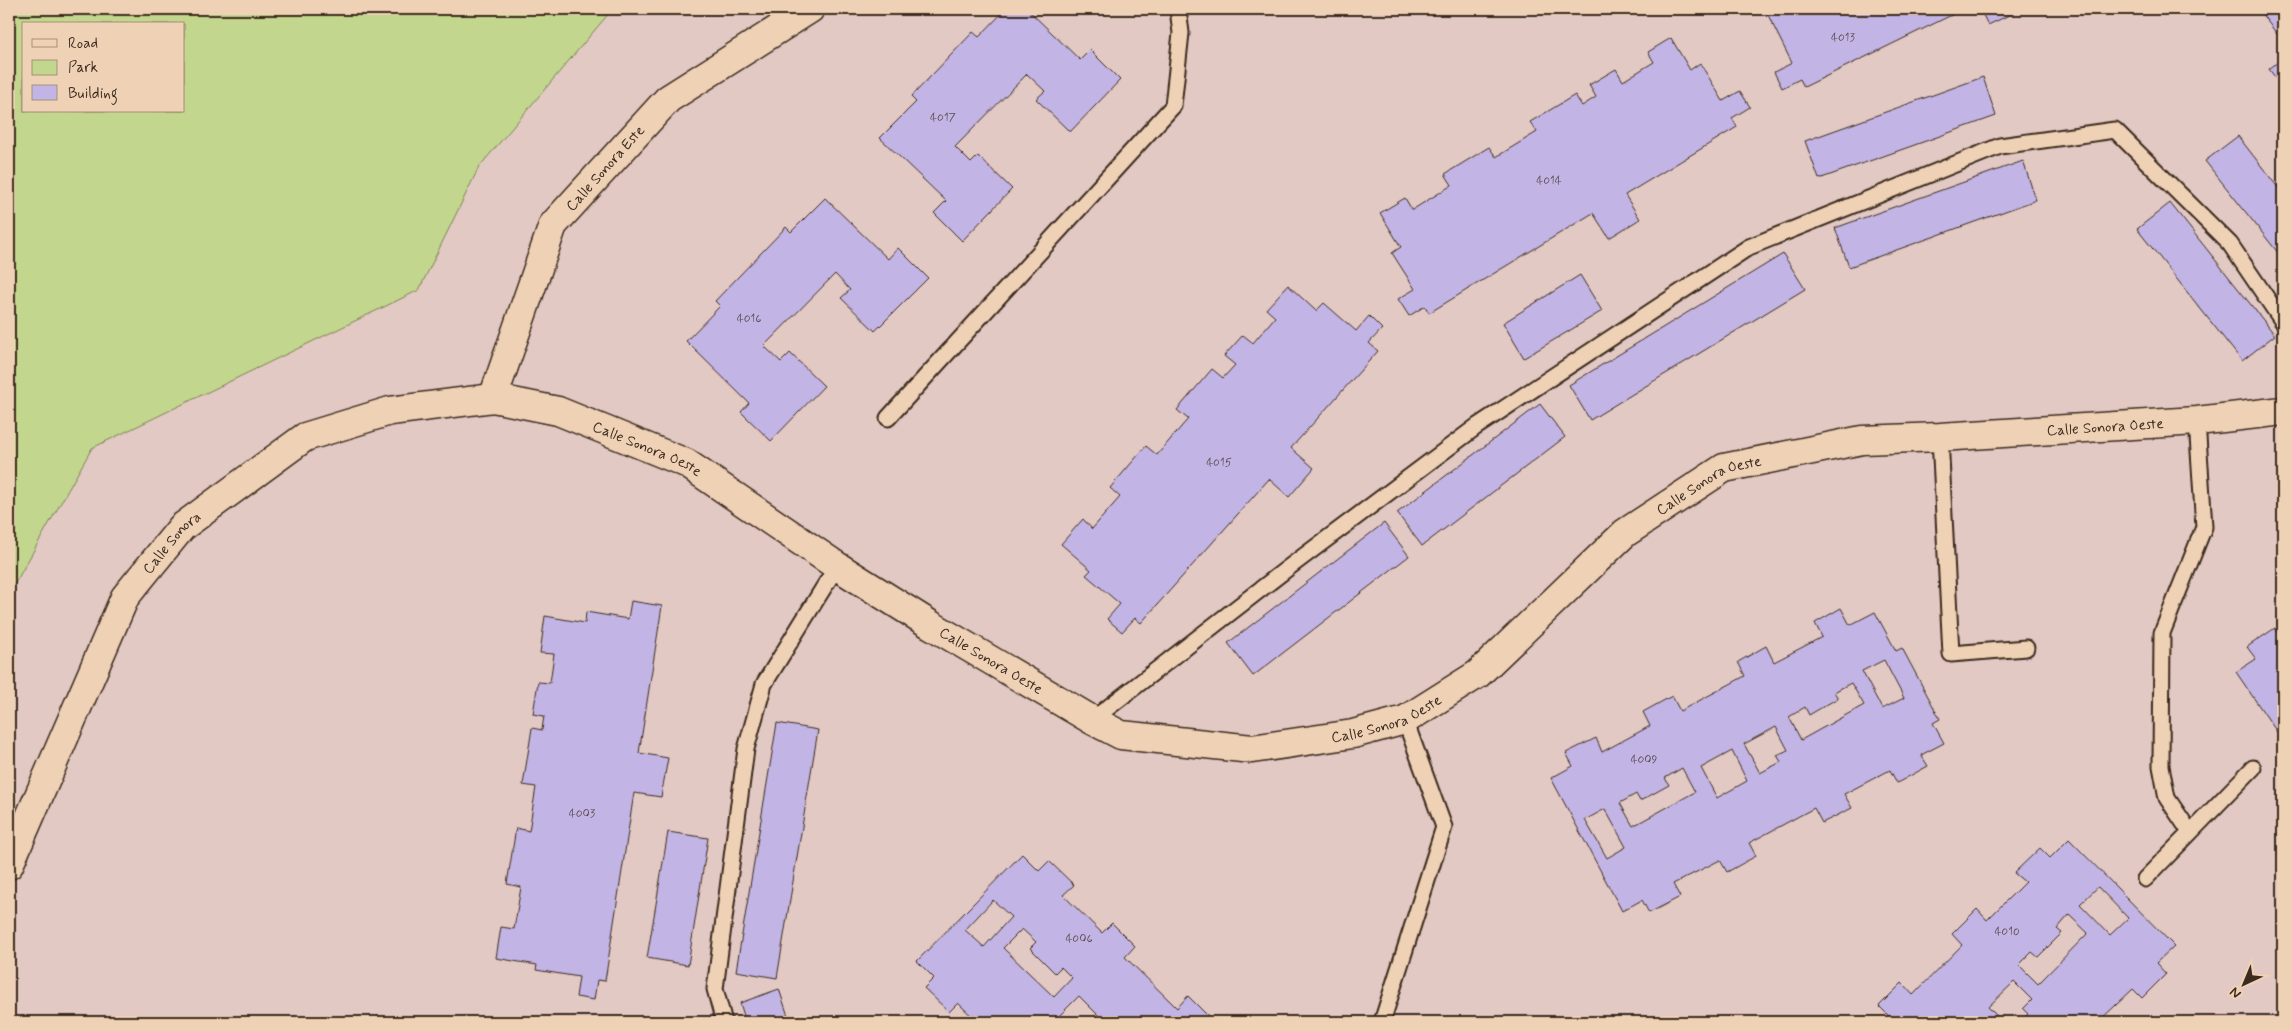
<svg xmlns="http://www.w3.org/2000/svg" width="2292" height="1031" font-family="Mynerve,sans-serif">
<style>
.green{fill:#c2d78d;stroke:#7e8056;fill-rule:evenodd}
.building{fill:#c2b5e6;stroke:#3b2a1e;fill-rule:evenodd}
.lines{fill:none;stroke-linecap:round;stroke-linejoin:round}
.service-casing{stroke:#3b2a1e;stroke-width:19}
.minor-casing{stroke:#3b2a1e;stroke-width:31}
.tertiary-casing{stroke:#3b2a1e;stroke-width:31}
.service{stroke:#efd2b6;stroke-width:15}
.minor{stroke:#efd2b6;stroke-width:28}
.tertiary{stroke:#efd2b6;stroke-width:28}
.labels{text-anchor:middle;stroke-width:4;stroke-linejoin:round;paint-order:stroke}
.number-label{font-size:12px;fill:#5d4d50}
.street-label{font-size:15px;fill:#3b2a1e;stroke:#efd2b6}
</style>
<rect width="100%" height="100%" fill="#e2c9c4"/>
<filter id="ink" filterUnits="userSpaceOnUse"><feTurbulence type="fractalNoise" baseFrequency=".02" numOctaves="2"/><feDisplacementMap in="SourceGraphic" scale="10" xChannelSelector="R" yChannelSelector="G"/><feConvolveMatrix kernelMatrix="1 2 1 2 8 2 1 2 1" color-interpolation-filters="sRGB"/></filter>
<g filter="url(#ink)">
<!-- green -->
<path class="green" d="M9,9h609l-8,3 -131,155 -60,123 -327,158 -83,146zM24,24h160v87h-160z"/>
<!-- building -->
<g class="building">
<path d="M1006,9h21l53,51 10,-10 30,30 -50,52 -34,-33 9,-8 -18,-17 -72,73 16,16 7,-7 34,33 -50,52 -28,-28 12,-12 -66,-63 36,-36 -5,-5 62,-65 6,5z"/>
<path d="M1770,9h194l-160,78 -4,-8 -18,9 -8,-16 18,-9 -26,-52z"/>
<path d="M1980,9h42l-34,16z"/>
<path d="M2258,9h25v33z"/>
<path d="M1671,38l19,32 10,-7 23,38 17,-10 10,16 -18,11 5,9 -112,68 15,24 -31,19 -16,-25 -164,100 -4,-7 -16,10 -11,-17 17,-10 -23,-36 9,-6 -21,-34 25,-15 7,12 40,-25 -7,-11 44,-27 7,10 41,-25 -7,-10 45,-27 7,11 14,-9 -7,-12 27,-16 7,12 31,-19 -6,-10z"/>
<path d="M2283,58v30l-14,-19z"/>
<path d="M1983,77l13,39 -177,63 -14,-38z"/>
<path d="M2238,136l45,58v65l-78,-98z"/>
<path d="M2023,161l13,39 -187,67 -14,-39z"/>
<path d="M825,198l63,61 10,-11 30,30 -53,53 -34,-33 9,-8 -15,-16 -71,72 17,16 9,-9 34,33 -53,55 -30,-29 8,-9 -63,-62 34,-35 -5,-5 71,-74 5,5z"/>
<path d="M2170,203l105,132 -33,26 -105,-132z"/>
<path d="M1783,254l22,35 -215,131 -21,-35z"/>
<path d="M1580,275l22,36 -78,47 -21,-35z"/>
<path d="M1288,285l28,26 8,-8 32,28 13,-15 13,13 -13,14 9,8 -87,97 23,20 -25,29 -20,-18 -128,144 -6,-5 -13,14 -15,-13 13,-15 -34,-29 5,-5 -30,-26 22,-25 9,10 28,-32 -10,-9 36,-42 11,9 31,-36 -11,-9 35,-41 11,9 12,-13 -11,-9 19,-21 10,8 22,-26 -9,-8z"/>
<path d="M1540,404l25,33 -143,109 -25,-33z"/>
<path d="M1384,523l25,33 -156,120 -25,-33z"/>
<path d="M631,601l31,5 -23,147 29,5 -7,39 -27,-4 -29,188 -8,-1 -3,20 -18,-3 3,-20 -43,-7 1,-5 -41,-7 5,-31 13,2 7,-42 -14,-3 9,-56 13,3 7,-44 -13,-2 9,-57 10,2 2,-14 -11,-2 5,-32 12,1 4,-29 -14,-1 5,-37 40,7 1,-11 42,7z"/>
<path d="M1841,608l9,17 25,-13 21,39 6,-3 38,71 -7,4 11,20 -23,12 7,11 -31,17 -7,-13 -46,24 8,14 -30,15 -8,-15 -65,35 7,13 -29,16 -7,-12 -47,24 7,13 -31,16 -7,-13 -20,11 -71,-133 22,-12 -7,-13 30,-15 6,14 48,-26 -7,-14 29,-16 8,15 65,-35 -7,-14 28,-16 8,16 48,-25 -7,-14zM1884,660l20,38 -22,11 -20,-38zM1851,683l13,22 -63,35 -12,-23 16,-10 4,8 29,-17 -4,-6zM1776,727l12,23 -11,5 4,7 -21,11 -16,-29zM1732,751l15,30 -30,17 -16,-30zM1682,768l13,24 -62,34 -13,-23 16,-9 4,7 29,-16 -4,-7zM1605,809l21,38 -19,11 -22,-38z"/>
<path d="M2275,628l8,11v102l-47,-69 20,-13 -9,-12z"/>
<path d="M777,723l41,7 -41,248 -41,-7z"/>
<path d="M668,832l40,6 -20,127 -41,-7z"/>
<path d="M2069,839l105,107 -18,17 10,11 -24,24 -9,-9 -35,33h-78l8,-8 -5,-5 9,-9 -18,-18 -26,25 15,15h-20l-5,-4 -4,4h-88l5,-4 -12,-12 23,-23 11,12 49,-50 -10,-11 25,-25 10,11 38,-38 -11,-9 26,-25 10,10zM2098,887l30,31 -18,17 -30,-31zM2069,915l19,18 -50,51 -19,-19 13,-13 6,5 24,-24 -5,-4z"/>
<path d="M1022,854l17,17 10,-10 25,24 -11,10 39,38 10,-10 23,23 -10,11 52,51 11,-12 26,26h-111l1,-1 -25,-25 -24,24 3,2h-80l-20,-19 -9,9 -25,-24 10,-10 -17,-17zM993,900l18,17 -27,30 -19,-17zM1022,929l14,13 -6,6 25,25 6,-6 11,11 -18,19 -51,-49z"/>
<path d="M779,989l11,33h-44l-6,-19z"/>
</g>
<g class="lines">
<defs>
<g id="service">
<path d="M888,418l285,-312 8,-73 -3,-24"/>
<path d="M1940,437l11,217 75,-6"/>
<path d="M1092,720l196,-152 188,-141 273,-180 251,-101 115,-16 115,114 53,78"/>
<path d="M2190,832l-23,-34 -6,-32 1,-133 42,-106 -7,-106"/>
<path d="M2145,879l108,-111"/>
<path d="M724,1022l-9,-33 31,-240 18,-65 73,-118"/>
<path d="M1382,1022l62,-195 -39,-107"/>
</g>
<g id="minor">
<path id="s1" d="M810,9l-142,90 -115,126 -60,173 65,13 128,52 151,103 94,59 161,95 29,15 131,14 101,-15 52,-14 73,-46 147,-141 99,-65 138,-28 78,-3 257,-16 86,-10"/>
</g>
<g id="tertiary">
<path id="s2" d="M9,865l116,-268 57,-70 123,-90 85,-26 103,-13"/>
</g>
</defs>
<!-- service casing -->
<use href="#service" class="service-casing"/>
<!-- minor casing -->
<use href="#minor" class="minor-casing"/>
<!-- tertiary casing -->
<use href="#tertiary" class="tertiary-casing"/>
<!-- service -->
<use href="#service" class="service"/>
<!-- minor -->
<use href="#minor" class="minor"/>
<!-- tertiary -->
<use href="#tertiary" class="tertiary"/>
</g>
</g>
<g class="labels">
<!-- number labels -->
<g class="number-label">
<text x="1843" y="41">4013</text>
<text x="943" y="121">4017</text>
<text x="1549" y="184">4014</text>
<text x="749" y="322">4016</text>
<text x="1219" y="466">4015</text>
<text x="1644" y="763">4009</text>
<text x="582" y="817">4003</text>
<text x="2007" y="935">4010</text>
<text x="1079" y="942">4006</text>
</g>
<!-- street labels -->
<g class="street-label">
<text transform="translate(605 168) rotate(-48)" y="5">Calle Sonora Este</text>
<text dy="5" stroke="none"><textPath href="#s1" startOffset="2320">Calle Sonora Oeste</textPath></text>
<text dy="5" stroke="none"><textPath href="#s1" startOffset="685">Calle Sonora Oeste</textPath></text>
<text dy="5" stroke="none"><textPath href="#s1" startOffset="1915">Calle Sonora Oeste</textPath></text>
<text dy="5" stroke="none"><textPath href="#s2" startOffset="364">Calle Sonora</textPath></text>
<text dy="5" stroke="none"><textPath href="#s1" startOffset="1090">Calle Sonora Oeste</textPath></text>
<text dy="5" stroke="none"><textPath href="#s1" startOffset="1510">Calle Sonora Oeste</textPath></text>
</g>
</g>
<!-- margin -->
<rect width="2292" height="1031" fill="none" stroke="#efd2b6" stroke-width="30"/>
<rect x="15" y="15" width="2262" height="1001" fill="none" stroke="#3b2a1e" stroke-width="2" filter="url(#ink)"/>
<!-- legend -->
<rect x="22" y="22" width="162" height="90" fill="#efd2b6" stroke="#a78f79"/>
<rect x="32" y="39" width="25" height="8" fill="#efd2b6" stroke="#a78f79"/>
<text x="68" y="48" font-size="15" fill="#3b2a1e">Road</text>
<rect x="32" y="60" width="25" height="15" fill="#c2d78d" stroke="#a78f79"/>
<text x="68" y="72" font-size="15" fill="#3b2a1e">Park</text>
<rect x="32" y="85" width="25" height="15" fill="#c2b5e6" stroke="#a78f79"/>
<text x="68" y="98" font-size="15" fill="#3b2a1e">Building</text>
<!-- north arrow -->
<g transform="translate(2244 984) rotate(224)" stroke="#efd2b6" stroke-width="4" paint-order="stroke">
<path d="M0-4L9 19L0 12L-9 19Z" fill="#3b2a1e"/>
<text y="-8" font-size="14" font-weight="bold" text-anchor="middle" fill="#3b2a1e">N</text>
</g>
</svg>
